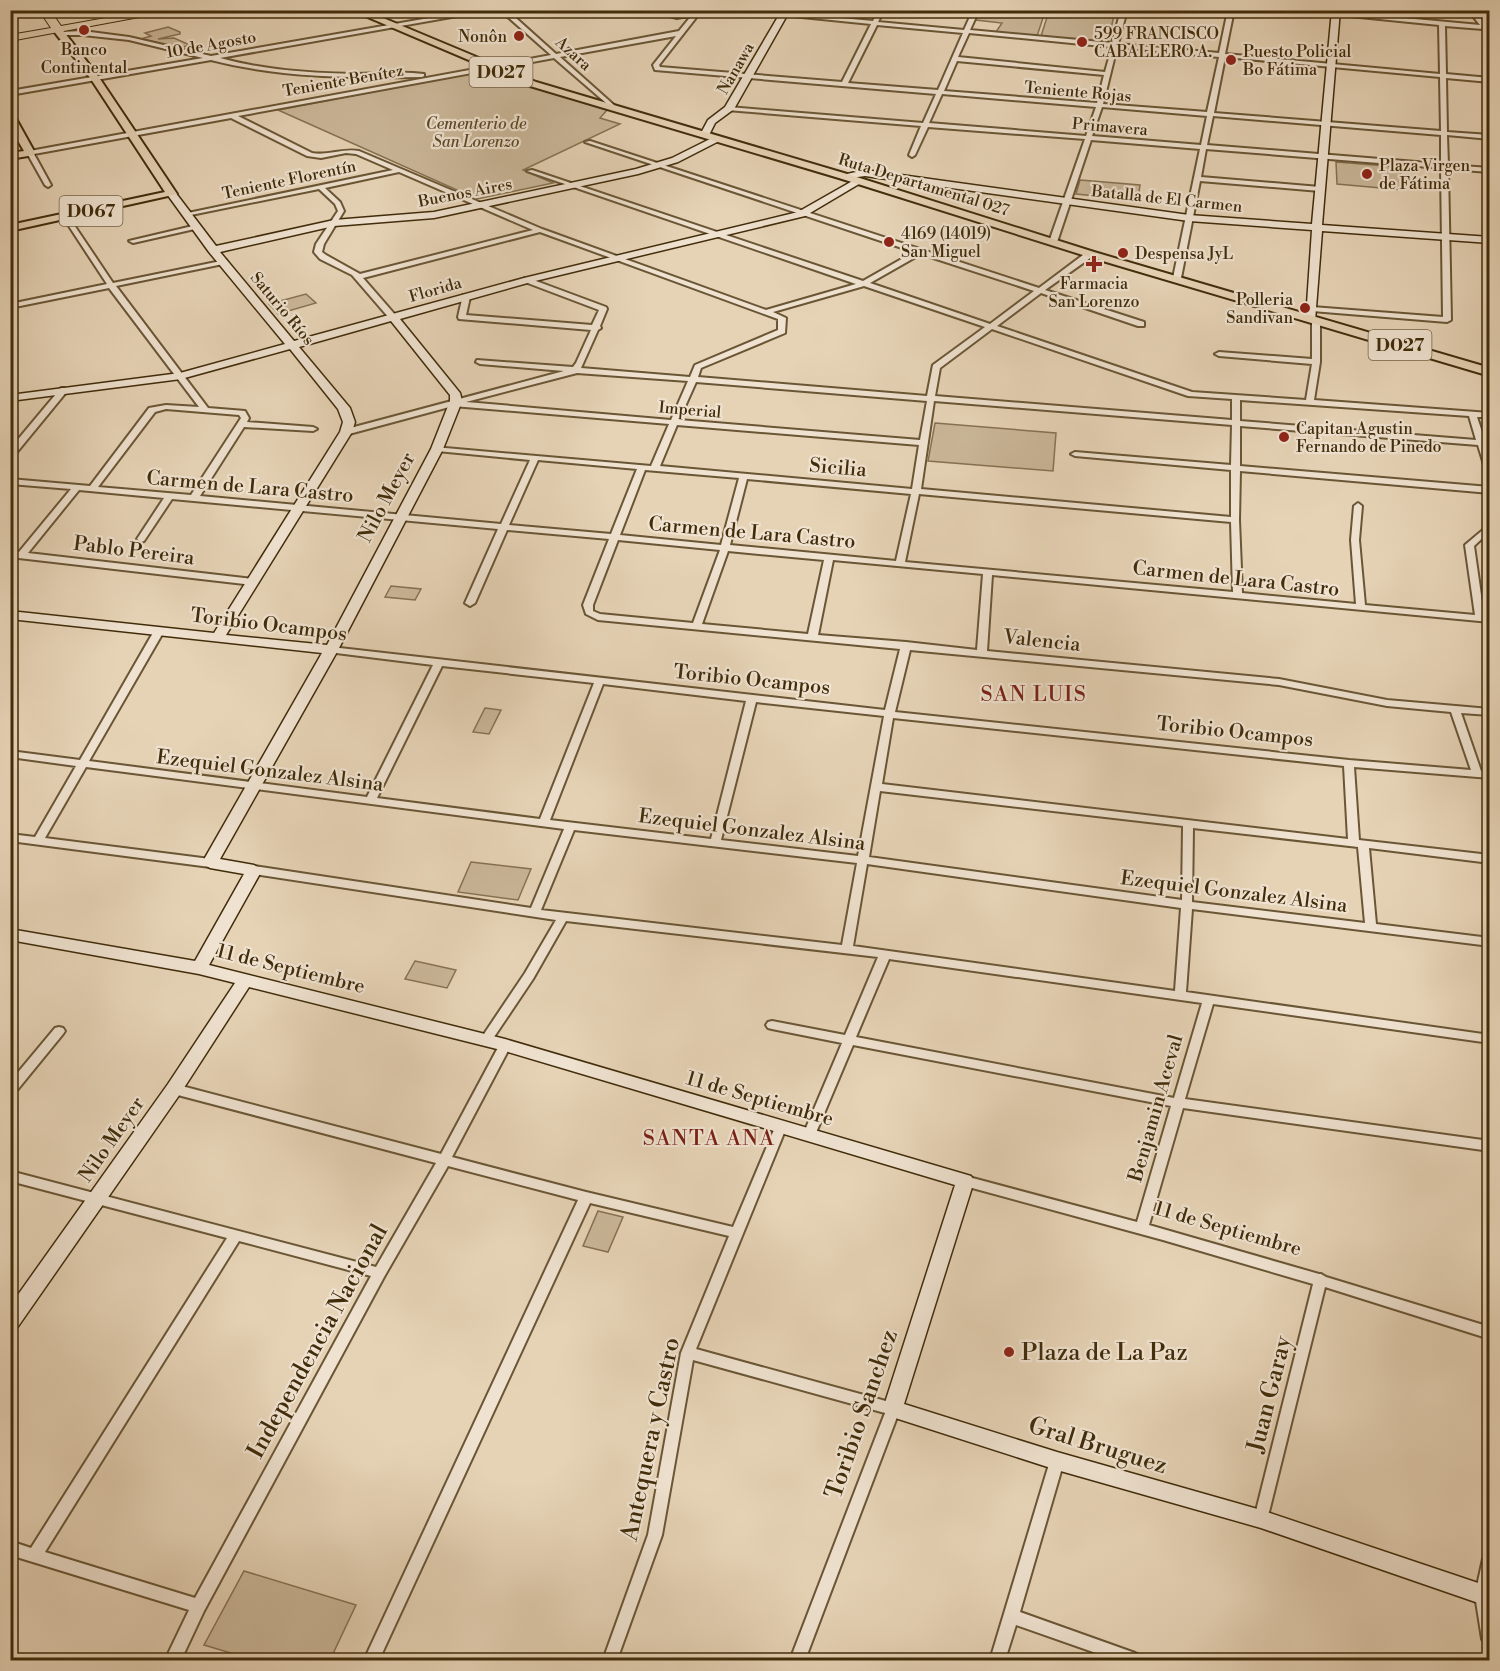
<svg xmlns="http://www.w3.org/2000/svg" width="1500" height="1671" font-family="'Libre Bodoni',serif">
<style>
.green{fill:#cab799;stroke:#867252;stroke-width:1.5}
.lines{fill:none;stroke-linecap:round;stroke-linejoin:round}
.street-casing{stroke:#6a5635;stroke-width:4}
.secondary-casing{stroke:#412c0a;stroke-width:3}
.primary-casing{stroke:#412c0a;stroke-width:4}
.highway-casing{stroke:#412c0a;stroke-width:2}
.street{fill:#efe2d0;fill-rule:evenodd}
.secondary{fill:#efe2d0;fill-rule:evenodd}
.primary{fill:#e6d3b6;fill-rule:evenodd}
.highway{fill:#e6d3b6;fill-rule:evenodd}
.poi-dot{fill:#8f2418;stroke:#efe2d0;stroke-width:2}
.labels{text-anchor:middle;stroke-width:4.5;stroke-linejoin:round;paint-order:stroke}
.far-poi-label{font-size:16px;fill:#412c0a;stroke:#efe2d0;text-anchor:start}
.far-street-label{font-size:16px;fill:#412c0a;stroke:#efe2d0}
.far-park-label{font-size:16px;font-style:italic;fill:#5c4827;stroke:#efe2d0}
.shield{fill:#efe2d0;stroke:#756345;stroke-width:1.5}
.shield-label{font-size:18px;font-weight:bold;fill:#412c0a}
.street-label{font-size:20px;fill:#412c0a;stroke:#efe2d0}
.neighbourhood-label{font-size:21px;letter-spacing:1.5px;fill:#7a1f14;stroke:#efe2d0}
.near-street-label{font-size:24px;fill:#412c0a;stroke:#efe2d0}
.near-poi-label{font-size:24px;fill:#412c0a;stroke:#efe2d0;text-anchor:start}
</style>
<rect width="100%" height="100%" fill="#e6d3b6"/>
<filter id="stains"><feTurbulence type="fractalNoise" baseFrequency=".00333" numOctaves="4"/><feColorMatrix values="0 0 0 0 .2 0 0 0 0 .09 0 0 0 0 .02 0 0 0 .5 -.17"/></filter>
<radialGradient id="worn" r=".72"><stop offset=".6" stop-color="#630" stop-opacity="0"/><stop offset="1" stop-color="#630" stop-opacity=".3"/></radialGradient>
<!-- green -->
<g class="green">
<path d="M1022,11l23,1 -8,24 -41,-4 6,-9 -26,-3 3,-9z"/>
<path d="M1049,11h66l-7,31 -67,-6z"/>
<path d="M168,27l12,5v2l-22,5 16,-1 16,7 -10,3 -39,-9 10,-3 -6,-3z"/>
<path d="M487,70l120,40 -7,8 20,6 -97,46 30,13 -76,16 -199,-89z"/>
<path d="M1336,162l64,5 3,23 -66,-6z"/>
<path d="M1080,180l60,5 -2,15 -62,-6z"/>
<path d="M306,294l10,9 -38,11 -9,-10z"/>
<path d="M935,423l121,10 -3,38 -125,-10z"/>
<path d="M391,586l30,3 -6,11 -30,-3z"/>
<path d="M485,708l16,2 -12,24 -16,-2z"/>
<path d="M471,862l60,7 -13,31 -60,-8z"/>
<path d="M415,961l41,9 -9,18 -42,-9z"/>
<path d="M598,1211l25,6 -15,35 -25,-6z"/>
<path d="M244,1571l112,34 -26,55h-76l-50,-15z"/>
</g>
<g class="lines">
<defs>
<g id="street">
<path d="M475,10h16l-271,48c44,12 88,15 134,16 23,0 47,-3 70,0v2l-2,1c-72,1 -141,1 -211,-17l-201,35v-4l193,-33 -74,-18 -46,-5h-25v-2l2,-1 23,-1 46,6 82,19z"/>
<path d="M500,10h7l49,44 123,-23 13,-16 -15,3 -19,-5v-2l19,3 25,-4 -43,55 1,2 182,15 29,-58 -140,-14h27l115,11 5,-11h6l-6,12 86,8 9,-20h6l-9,20 142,13 9,-33h6l-9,34 101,9 9,-43h6l-9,44 215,20 -1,-49 -149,-15h27l163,15 -12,-15h6l13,16h3v6l-2,1 -5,-4 -38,-3 1,48 44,4v4l-44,-4 1,54 43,3v4l-43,-4 1,30 42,3v4l-42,-3 3,151 -4,2 -135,-11 -4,-2 4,-2 131,10 -2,-149 -235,-19 -5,28 119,10 3,2 -3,2 -120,-10 -19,97 -4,2 -4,-2 27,-129 -109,-9 -34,102 -4,2 -4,-2 36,-103 -157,-12 -13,28 -3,2 -3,-2 12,-29 -194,-16 -1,-1 3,-2 194,16 13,-29 -281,-24 -2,-5 23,-29 -116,21 55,49 1,1 -3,2 -59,-51 -316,58 74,37c16,3 31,-5 47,-2l183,78 224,81 90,-26 -329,-113 5,-1 331,111 51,-29 -329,-110 5,-1 449,147 48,-36h6v4l-48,34 99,32v4h-6l-97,-33 -44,33 195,66 114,8 6,-36 -93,-8 -4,-2 4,-2 93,7v-38l4,-2 4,2v41l-6,38 176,13v4h-13l13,39v17l-4,-2 -8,-26 -238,-19v40l250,21v6l-250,-22 -1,49 3,73 114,11 -5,-64 3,-34 4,-3 4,3 -3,34 6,65 110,10 -10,-70 25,-21v7l-16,15 10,70h6v6l-498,-47 -5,76 292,28 108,21 103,9v6l-29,-2 20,58 9,1v6l-136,-11 5,73 131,15v8l-121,-15 7,76 114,14v8l-298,-37 -6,83 304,43v8l-277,-39 -28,95 305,42v10l-307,-43 -34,117 170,49h2l5,3 164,50v12l-165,-52 -59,237 -5,2 -5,-2 -2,-5 59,-235 -150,-44 -198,-54 -4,-1 -2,-4 2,-4 4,-1 172,46 34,-116 -318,-61 -38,90 -2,3 -4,2 -4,-2 -2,-3 39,-92 -70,-14 -4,-1 -2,-3 2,-3 4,-1 73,14 33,-78 -312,-36 -33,58 -43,64h-8l-2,-3 2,-3 43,-64 31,-53 -302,-46 -5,-4 5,-4 277,42 33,-79 -478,-62 -41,71 165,21 4,1 1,3 -1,3 -4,1 -200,-26v-7l25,3 41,-71 -66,-9v-6l70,9 74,-129 5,-3 5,3 -75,130 278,36 66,-132 -105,-13 -2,-2 5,-3 554,63 15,-61 -302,-29 -12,-6 -3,-9 26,-66 -102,-9 -32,73 -5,3 -5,-3 33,-74 -326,-30 -28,42 -3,1 -4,-3 27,-41 -85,-8 -51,63 225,26 5,3 -5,3 -243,-28v-6l9,1 52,-63 -61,-5v-5l80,7 59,-78 17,-3 33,2 -90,-119 -99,20v-4l97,-20 -44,-67 1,-1h4l45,67 113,-23 1,2 -4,2 -107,22 92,122 37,3 4,7 -2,4 66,5 4,2 -4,2 -69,-4 -44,69 301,28 29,-64 -93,-9 -4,-2 1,-2 217,19 18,-42 -216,-18 -104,28h-6v-4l221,-59 -84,-7 -4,-2 1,-2 96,7 3,-4 15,-33 -132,-11 -1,-2 5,-22 7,2 -4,18 126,10 7,-15 -74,-28v-4h3l78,29 1,2 -7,17 1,2 -3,2 -17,38 109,9 5,-12 83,-35v-11l-238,-87 -177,46 34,39 -7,2 -38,-44 -32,-16 -6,-7 2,-8 22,-33 -3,-7 -16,-15 -133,27 -1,-1 3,-2 205,-43 -37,-16 -10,-1 -25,5 -14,-2 -76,-38 -197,36 17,31 -3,2 -3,-2 -18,-32 3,-2 521,-96zM877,25l86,8 -25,57 -90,-7zM969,33l143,14 -7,25 -147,-15zM1117,47l102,10 -12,55 -104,-8zM1225,57l215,20 1,54 -227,-18zM957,61l147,14 -7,28 -153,-12zM942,94l154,13 -10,29 -157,-13zM1102,107l105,9 -6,29 -109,-9zM1213,116l228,19v29l-234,-19zM399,172l134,58 -173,44 -34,-19 -4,-3 2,-8 20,-33 -4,-9 -15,-14zM921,254l113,37 -44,33 -120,-41zM864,286l121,41 -52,38 -6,31 -229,-19 3,-9 84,-35 1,-15 -13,-6zM992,329l196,67 44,3v21l-297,-24 5,-28zM577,373l111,8 -17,39 -205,-18zM696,382l231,19 -7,39 -241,-20zM1240,400l229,16 7,24 -236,-19zM934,401l298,24 -1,40 -156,-13 -4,2 4,2 156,14v47l-310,-28zM166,409l73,6 2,3 -50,77 -93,-8 57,-75zM677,425l242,20 -7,44 -252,-23zM538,460l99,9 -26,65 -102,-9zM645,470l94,8 -18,67 -101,-10zM747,479l164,15 -15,67 -166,-16zM919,494l312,28 2,70 -328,-30zM618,540l102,10 -27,73 -93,-9 -7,-3v-6zM728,551l96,9 -16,74 -106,-10zM833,560l150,14 -6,76 -71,-8 -88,-7zM910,650l369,35 108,21 64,6 20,58 -122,-10 -454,-48zM442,666l152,17 -54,136 -163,-21zM603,684l143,17 -35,138 -161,-19zM756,702l128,14 -26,140 -137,-16zM893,718l451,48 4,73 -466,-55zM880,791l303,35 -1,74 -313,-43zM1193,828l165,19 7,76 -173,-21zM574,830l283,33 -15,82 -301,-35zM867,864l314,44 -6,83 -322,-45zM889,959l313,44 -28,95 -318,-61z"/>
<path d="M197,225l2,1v2l-66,15 -4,-2z"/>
<path d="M61,388h3l4,2 -55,67h-3v-8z"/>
<path d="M59,1027l4,1 2,3 -2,3 -49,60 -4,1v-13l45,-54z"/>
<path d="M505,1041l4,1 2,3 -59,112 134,35 147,35 43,-102 4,-2 4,2 2,3 -90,221 197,54 5,2 2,4 -95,251h-15l95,-247 -192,-53 -31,175 -45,125h-14l45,-125 33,-182 48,-117 -139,-33 -211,457h-15l214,-460 -130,-34 -64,111 -180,334 -23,49h-16l24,-50 -179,-55v-14l21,7 196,-310 -217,-57v-10l366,96 60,-104 -262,-69 -4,-2 -2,-3 2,-3 4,-2 267,70 60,-112zM239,1241l132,35 -176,322 -150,-46z"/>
<path d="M1057,1455l5,2 2,4 -44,151 115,41 5,2 2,5h-26l-100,-35 -11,35h-15l60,-199 2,-4z"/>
<path d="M1490,1552v94l-5,-2 -3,-5 -7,-44 8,-36 2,-5z"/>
</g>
<g id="secondary">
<path d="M782,10h8l-56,99 -19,14 -7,14h-6l-2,-2 8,-15 17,-13z"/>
<path d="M1332,10h8l-18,215 168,12v6l-168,-12 -7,90 -9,-2 6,-89 -123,-9 -324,-45 -22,3 -5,-3 27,-6 324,45 123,9z"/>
<path d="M716,136l5,3 -2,2 -41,21 -40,12 -204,44 -100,8 -114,26 74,89 230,-63 274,-66 58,-33 8,2 -59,35 -274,66 -131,37 60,74 2,8 -19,48 -105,201 -118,209 34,6 8,5 -53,95 296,74 466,137 3,5 -70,223 153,48 204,58 229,77v20l-229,-79 -204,-58 -171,-55 -3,-6 72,-224 -450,-134 -256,-64 -69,107 -163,234 -7,2v-24l158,-222 67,-101 -36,-9 -189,-34v-11l185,32 49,-87 -34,-6 -8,-5 120,-210 -312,-34v-8l204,22 126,-201 3,-10 -5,-13 -48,-60 -109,30 -171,22v-6l170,-22 105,-29 -76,-92 -42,-58 2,-2h6l41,54 118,-26 100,-8 202,-43 36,-11zM391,321l59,74v6l-19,48 -104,196 -101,-10 126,-203 3,-10 -5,-14 -51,-61z"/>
</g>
<g id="primary">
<path d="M351,10h13l172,72 311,92 247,78 396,116v8l-404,-120 -247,-78 -309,-92z"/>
<path d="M55,28h6l37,48 79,118 -167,37v-6l155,-33 -74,-113 -38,-49z"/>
<path d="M10,114l5,3 20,36 -1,2 -24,4v-6l14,-2 -14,-24z"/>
</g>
<path id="highway" d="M39,10h11l11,16 89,-16h27l-167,31v-6l41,-7z"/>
</defs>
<!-- street casing -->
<use href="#street" class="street-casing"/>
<!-- secondary casing -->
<use href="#secondary" class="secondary-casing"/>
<!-- primary casing -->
<use href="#primary" class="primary-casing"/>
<!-- highway casing -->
<use href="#highway" class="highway-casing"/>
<!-- street -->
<use href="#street" class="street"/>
<!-- secondary -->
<use href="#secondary" class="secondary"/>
<!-- primary -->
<use href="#primary" class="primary"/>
<!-- highway -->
<use href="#highway" class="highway"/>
</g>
<!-- markers -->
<g class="poi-dot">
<circle cx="84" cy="30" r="6"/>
<circle cx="519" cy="36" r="6"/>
<circle cx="1082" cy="42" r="6"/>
<circle cx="1231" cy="60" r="6"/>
<circle cx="1367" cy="174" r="6"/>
<circle cx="889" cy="242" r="6"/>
<circle cx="1123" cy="253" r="6"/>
<path d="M1091 255h6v6h6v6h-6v6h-6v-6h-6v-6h6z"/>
<circle cx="1305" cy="308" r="6"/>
<circle cx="1284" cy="437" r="6"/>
<circle cx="1009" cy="1352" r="6"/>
</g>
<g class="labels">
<!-- far-poi labels -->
<g class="far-poi-label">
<text x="1094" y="39">599 FRANCISCO<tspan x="1094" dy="18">CABALLERO A.</tspan></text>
<text x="507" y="42" text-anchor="end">Nonôn</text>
<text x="84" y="55" text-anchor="middle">Banco<tspan x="84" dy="18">Continental</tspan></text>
<text x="1243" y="57">Puesto Policial<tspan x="1243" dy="18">Bo Fátima</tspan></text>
<text x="1379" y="171">Plaza Virgen<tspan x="1379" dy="18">de Fátima</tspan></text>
<text x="901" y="239">4169 (14019)<tspan x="901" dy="18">San Miguel</tspan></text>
<text x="1135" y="259">Despensa JyL</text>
<text x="1094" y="289" text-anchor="middle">Farmacia<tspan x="1094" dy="18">San Lorenzo</tspan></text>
<text x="1293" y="305" text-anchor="end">Polleria<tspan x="1293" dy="18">Sandivan</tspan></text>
<text x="1296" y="434">Capitan Agustin<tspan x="1296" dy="18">Fernando de Pinedo</tspan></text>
</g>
<!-- far-street labels -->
<g class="far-street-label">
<text transform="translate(211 44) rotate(-10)" y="6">10 de Agosto</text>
<text transform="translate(574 53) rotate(42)" y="6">Azara</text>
<text transform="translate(735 68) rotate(-60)" y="6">Nanawa</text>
<text transform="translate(343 80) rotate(-10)" y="6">Teniente Benítez</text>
<text transform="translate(1078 91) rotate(5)" y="6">Teniente Rojas</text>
<text transform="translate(1110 126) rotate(5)" y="6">Primavera</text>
<text transform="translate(289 179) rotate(-12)" y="6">Teniente Florentín</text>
<text transform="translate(924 184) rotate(17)" y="6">Ruta Departamental 027</text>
<text transform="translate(465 192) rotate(-11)" y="6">Buenos Aires</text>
<text transform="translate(1167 198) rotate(6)" y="6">Batalla de El Carmen</text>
<text transform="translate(435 289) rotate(-16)" y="6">Florida</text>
<text transform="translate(283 308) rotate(50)" y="6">Saturio Ríos</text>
<text transform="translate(690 409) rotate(5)" y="6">Imperial</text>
</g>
<!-- far-park labels -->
<g class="far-park-label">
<text x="476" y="129">Cementerio de<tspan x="476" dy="18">San Lorenzo</tspan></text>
</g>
<!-- shield labels -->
<g class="shield">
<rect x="469.5" y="57" width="63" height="30" rx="4.5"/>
<rect x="59.5" y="196" width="63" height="30" rx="4.5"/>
<rect x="1368.5" y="330" width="63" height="30" rx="4.5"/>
</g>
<g class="shield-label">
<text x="501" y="78">D027</text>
<text x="91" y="217">D067</text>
<text x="1400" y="351">D027</text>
</g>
<!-- street labels -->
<g class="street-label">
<text transform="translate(838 467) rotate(5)" y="7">Sicilia</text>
<text transform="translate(250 486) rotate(5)" y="7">Carmen de Lara Castro</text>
<text transform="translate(386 497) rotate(-62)" y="7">Nilo Meyer</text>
<text transform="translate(752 532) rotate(5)" y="7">Carmen de Lara Castro</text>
<text transform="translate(134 550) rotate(7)" y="7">Pablo Pereira</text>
<text transform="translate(1236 578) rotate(6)" y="7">Carmen de Lara Castro</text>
<text transform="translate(269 624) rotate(7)" y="7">Toribio Ocampos</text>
<text transform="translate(1042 640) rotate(6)" y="7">Valencia</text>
<text transform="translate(752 679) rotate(6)" y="7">Toribio Ocampos</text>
<text transform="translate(1235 731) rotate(6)" y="7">Toribio Ocampos</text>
<text transform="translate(270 770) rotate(7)" y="7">Ezequiel Gonzalez Alsina</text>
<text transform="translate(752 829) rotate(7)" y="7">Ezequiel Gonzalez Alsina</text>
<text transform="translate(1234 891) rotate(7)" y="7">Ezequiel Gonzalez Alsina</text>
<text transform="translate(291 968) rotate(14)" y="7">11 de Septiembre</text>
<text transform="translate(760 1098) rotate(16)" y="7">11 de Septiembre</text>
<text transform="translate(1155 1108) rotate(-74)" y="7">Benjamin Aceval</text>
<text transform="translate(111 1139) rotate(-55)" y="7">Nilo Meyer</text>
<text transform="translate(1228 1228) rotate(16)" y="7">11 de Septiembre</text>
</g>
<!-- neighbourhood labels -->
<g class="neighbourhood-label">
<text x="1034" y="701">SAN LUIS</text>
<text x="709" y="1145">SANTA ANA</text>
</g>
<!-- near-street labels -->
<g class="near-street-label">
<text transform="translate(317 1341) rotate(-61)" y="8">Independencia Nacional</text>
<text transform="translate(1269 1394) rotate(-76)" y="8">Juan Garay</text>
<text transform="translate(861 1414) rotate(-71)" y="8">Toribio Sanchez</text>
<text transform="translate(650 1439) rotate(-78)" y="8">Antequera y Castro</text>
<text transform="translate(1098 1445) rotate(17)" y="8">Gral Bruguez</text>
</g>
<!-- near-poi labels -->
<g class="near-poi-label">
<text x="1021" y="1360">Plaza de La Paz</text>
</g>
</g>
<!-- margin -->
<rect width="1500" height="1671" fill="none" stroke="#e6d3b6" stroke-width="36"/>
<rect x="12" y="12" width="1476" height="1647" fill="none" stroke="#412c0a" stroke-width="3"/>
<rect x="18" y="18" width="1464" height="1635" fill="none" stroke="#412c0a" stroke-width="1.5"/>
<rect width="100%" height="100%" filter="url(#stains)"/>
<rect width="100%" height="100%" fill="url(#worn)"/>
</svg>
